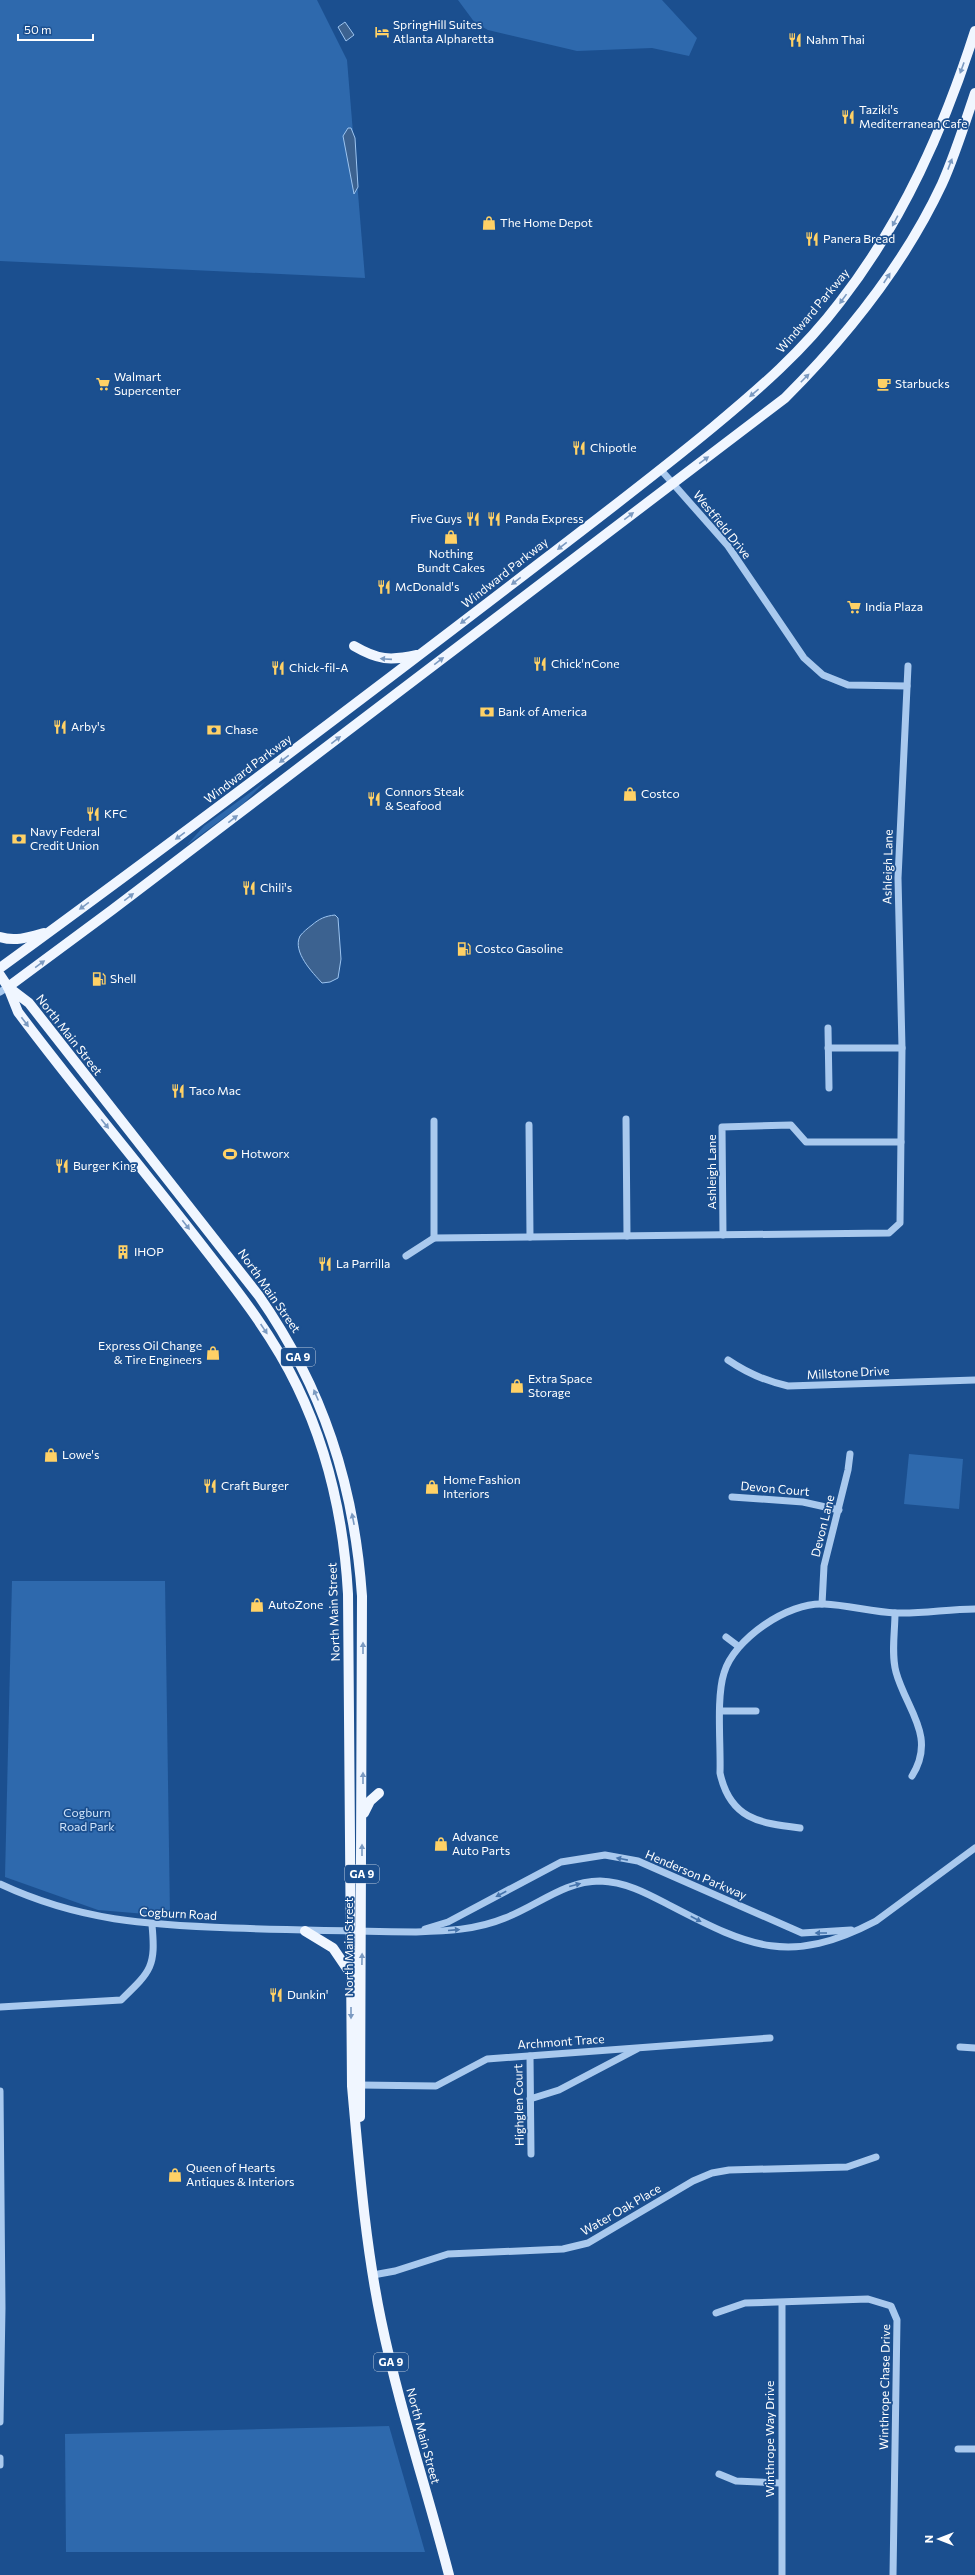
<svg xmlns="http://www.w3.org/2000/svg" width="975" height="2575" font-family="Commissioner,sans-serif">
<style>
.green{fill:#2e69ad}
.water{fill:#3c6290;stroke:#9cc4f0}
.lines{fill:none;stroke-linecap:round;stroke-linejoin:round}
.minor{stroke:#a9c9ee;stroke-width:7}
.major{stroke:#f0f6ff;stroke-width:10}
.oneway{fill:#7b9ac1}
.oneway2{fill:#4674ac}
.labels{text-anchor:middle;stroke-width:3.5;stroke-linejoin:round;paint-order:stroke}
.shield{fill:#1b4f8f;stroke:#bbcadd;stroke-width:1}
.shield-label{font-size:11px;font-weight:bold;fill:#fff}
.poi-label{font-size:12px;fill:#fff;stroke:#1b4f8f;text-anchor:start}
.street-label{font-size:12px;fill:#fff;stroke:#1b4f8f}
.park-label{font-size:12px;fill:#cfe3fa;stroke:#1b4f8f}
</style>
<rect width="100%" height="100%" fill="#1b4f8f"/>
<!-- green -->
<g class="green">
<path d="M0,0h317l30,60 18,218 -365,-17z"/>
<path d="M458,0h204l35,38 -8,18 -37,-8 -75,3 -89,-21 -13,-7z"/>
<path d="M266,781l-22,22 -57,42 17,-19z"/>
<path d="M909,1454l54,5 -4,50 -55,-5z"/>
<path d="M12,1581h153l5,335 -72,-6 -93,-33z"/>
<path d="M389,2426l36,126h-359l-1,-118z"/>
</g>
<!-- water -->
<g class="water">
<path d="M345,22l9,13 -8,6 -8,-14z"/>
<path d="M348,128h3l4,10 3,49 -4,7 -11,-58z"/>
<path d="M335,915l3,3 3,41 -3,19 -8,4 -8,1c-9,-10 -30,-31 -22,-47 3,-4 8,-8 12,-11 7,-6 13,-9 23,-10z"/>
</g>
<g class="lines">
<!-- minor -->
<g class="minor">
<path d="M661,470l67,76 76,112 19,17 25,10 59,1"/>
<path d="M0,992l8,-5"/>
<path d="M828,1028l1,60"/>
<path d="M828,1048h74"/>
<path d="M626,1119l1,117"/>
<path d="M434,1121v117"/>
<path d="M529,1125l1,112"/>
<path d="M723,1235l-1,-108 69,-2 15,17h95"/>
<path d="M406,1256l28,-18 455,-5 11,-10 2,-175 -4,-170 10,-212"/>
<path d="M728,1360c19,13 37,21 60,26l187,-6"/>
<path d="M732,1497l71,5 36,8"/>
<path d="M822,1604l2,-38 24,-96 2,-16"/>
<path d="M895,1613c0,19 -4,41 1,59 10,37 41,64 16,104"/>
<path d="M726,1637l12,9"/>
<path d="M721,1711h35"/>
<path d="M800,1828c-41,-5 -70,-9 -80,-55 1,-28 -4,-75 4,-100 10,-34 64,-71 100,-69 24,1 48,8 72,9 27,1 52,-4 79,-4"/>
<path d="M0,1884c79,37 148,41 233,44 61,2 122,3 183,4 30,-1 60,-2 89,-14 32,-12 59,-37 95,-37 27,1 48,13 71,25 79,41 119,60 205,15l99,-73"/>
<path d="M425,1929l23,-7 113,-60 44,-7 33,6 164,72 49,-3"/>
<path d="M0,2007l121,-7c30,-29 35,-33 31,-75"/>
<path d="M960,2047l15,1"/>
<path d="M530,2056l1,98"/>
<path d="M360,2085l76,1 51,-27 283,-21"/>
<path d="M0,2091l2,217 -2,114"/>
<path d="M530,2099l29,-9 78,-41"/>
<path d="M373,2275l22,-4 53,-17 115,-5 25,-6 105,-62 19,-8 17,-3 118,-3 29,-10"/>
<path d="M782,2303v272"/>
<path d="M716,2313l29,-10 123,-4 23,7 6,14 -4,255"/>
<path d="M958,2449h17"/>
<path d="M0,2458v7"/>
<path d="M719,2474l17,7 45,2"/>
</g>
<!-- major -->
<g class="major">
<path d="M354,646c24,14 36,15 63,9"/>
<path d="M0,937c15,5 30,0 44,-4"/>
<path d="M0,968c181,-132 360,-267 537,-403 59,-45 118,-90 175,-137 47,-39 91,-77 128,-126 63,-81 104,-174 135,-271"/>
<path d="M0,975l8,12 10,25c59,79 123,154 183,232 35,45 71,90 96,142 31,64 47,137 51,208l4,492c7,78 13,157 29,234 18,87 46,170 68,255"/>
<path d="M8,987l104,-77 673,-512c63,-63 119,-133 157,-214 13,-29 23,-61 33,-91"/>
<path d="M8,987l21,16 230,293c64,92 95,188 103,300l-2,521"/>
<path d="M364,1813l6,-12 9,-8"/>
<path d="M305,1931l28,17 17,25"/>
</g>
</g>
<!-- one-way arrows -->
<defs><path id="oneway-solid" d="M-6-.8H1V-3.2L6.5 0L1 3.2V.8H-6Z"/></defs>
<g class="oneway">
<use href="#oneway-solid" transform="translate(962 68) rotate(110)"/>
<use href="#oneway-solid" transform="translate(950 164) rotate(-69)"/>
<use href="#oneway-solid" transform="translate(895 221) rotate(118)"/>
<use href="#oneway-solid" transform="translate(887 278) rotate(-57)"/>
<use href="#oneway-solid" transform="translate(843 299) rotate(126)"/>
<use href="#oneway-solid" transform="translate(805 378) rotate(-45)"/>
<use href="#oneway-solid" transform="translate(754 393) rotate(140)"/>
<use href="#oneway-solid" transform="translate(704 460) rotate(-36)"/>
<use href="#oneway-solid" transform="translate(629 516) rotate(-37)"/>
<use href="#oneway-solid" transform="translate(562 546) rotate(142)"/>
<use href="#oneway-solid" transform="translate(516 581) rotate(142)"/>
<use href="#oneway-solid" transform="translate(465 620) rotate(142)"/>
<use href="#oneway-solid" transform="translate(386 659) rotate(-176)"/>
<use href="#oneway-solid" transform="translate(439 661) rotate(-37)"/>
<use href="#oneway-solid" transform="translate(336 740) rotate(-38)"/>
<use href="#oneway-solid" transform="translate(284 759) rotate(143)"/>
<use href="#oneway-solid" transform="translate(233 819) rotate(-38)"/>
<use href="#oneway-solid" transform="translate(180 836) rotate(144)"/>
<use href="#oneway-solid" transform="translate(129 897) rotate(-37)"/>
<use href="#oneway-solid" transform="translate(84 906) rotate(144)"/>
<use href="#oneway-solid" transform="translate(40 964) rotate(-36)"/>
<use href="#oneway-solid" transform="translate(25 1022) rotate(53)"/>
<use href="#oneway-solid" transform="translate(105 1124) rotate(51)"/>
<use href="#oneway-solid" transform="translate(186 1225) rotate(52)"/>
<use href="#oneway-solid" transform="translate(264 1329) rotate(56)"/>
<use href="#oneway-solid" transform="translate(316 1395) rotate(-113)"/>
<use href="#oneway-solid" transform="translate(353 1519) rotate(-101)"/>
<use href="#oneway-solid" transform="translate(363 1648) rotate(-90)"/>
<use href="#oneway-solid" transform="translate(363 1778) rotate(-90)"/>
<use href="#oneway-solid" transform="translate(362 1850) rotate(-90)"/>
<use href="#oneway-solid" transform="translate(362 1959) rotate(-89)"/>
<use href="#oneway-solid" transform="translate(351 2013) rotate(90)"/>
</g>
<g class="oneway2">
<use href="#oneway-solid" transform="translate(622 1859) rotate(-169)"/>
<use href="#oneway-solid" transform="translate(575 1885) rotate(-15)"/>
<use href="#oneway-solid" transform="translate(501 1894) rotate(152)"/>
<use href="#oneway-solid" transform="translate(696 1919) rotate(28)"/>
<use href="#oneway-solid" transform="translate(454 1930) rotate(-5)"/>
<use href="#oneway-solid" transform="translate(821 1933) rotate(180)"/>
</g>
<!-- icons -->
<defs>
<symbol id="hotel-bare" viewBox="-9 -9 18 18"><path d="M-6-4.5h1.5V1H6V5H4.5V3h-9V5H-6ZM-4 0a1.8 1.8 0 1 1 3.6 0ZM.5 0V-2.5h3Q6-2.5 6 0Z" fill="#ffd166" stroke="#1b4f8f" stroke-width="2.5" paint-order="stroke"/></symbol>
<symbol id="restaurant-bare" viewBox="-9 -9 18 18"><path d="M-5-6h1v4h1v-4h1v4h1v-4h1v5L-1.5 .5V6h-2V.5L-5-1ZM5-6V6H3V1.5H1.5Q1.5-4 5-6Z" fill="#ffd166" stroke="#1b4f8f" stroke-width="2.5" paint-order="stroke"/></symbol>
<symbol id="shop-bare" viewBox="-9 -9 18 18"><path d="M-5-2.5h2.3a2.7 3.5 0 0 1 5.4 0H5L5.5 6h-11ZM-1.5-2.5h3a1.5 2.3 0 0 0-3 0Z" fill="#ffd166" stroke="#1b4f8f" stroke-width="2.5" paint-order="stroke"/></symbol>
<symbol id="supermarket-bare" viewBox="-9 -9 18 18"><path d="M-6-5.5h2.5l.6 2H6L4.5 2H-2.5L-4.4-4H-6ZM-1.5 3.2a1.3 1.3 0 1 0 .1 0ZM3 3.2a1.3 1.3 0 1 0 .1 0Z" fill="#ffd166" stroke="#1b4f8f" stroke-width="2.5" paint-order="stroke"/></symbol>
<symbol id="cafe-bare" viewBox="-9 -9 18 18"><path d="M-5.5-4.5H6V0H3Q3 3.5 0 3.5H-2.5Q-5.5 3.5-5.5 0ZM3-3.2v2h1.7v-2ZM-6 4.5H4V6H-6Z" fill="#ffd166" stroke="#1b4f8f" stroke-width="2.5" paint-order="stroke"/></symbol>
<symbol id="bank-bare" viewBox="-9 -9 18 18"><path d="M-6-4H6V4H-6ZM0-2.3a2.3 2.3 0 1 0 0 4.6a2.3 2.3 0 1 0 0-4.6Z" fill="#ffd166" stroke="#1b4f8f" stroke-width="2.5" paint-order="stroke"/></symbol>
<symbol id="fuel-bare" viewBox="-9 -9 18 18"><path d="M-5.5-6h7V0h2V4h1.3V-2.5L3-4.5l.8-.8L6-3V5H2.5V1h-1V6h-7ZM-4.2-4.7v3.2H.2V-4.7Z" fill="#ffd166" stroke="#1b4f8f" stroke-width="2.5" paint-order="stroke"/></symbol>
<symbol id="stadium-bare" viewBox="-9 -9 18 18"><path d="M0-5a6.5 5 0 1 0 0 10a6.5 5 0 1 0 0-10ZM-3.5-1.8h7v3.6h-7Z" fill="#ffd166" stroke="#1b4f8f" stroke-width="2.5" paint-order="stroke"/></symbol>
<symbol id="building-bare" viewBox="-9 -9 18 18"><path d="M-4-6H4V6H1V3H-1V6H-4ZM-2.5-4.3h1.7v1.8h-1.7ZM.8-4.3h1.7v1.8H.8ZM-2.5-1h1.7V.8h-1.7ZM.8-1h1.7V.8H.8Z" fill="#ffd166" stroke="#1b4f8f" stroke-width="2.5" paint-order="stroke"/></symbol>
</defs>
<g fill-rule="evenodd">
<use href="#hotel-bare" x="372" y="22" width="20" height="20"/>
<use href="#restaurant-bare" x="785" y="30" width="20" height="20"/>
<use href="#restaurant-bare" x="838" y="107" width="20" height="20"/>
<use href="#shop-bare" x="479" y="213" width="20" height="20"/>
<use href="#restaurant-bare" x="802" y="229" width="20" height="20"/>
<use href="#supermarket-bare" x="93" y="374" width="20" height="20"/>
<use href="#cafe-bare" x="874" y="374" width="20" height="20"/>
<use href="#restaurant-bare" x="569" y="438" width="20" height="20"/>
<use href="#restaurant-bare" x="463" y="509" width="20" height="20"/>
<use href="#restaurant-bare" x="484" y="509" width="20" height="20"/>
<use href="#shop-bare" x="441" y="527" width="20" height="20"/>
<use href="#restaurant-bare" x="374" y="577" width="20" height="20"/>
<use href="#supermarket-bare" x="844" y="597" width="20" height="20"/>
<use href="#restaurant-bare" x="530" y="654" width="20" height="20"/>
<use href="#restaurant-bare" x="268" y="658" width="20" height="20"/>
<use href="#bank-bare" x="477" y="702" width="20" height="20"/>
<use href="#restaurant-bare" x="50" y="717" width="20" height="20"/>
<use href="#bank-bare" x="204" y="720" width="20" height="20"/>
<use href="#shop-bare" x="620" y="784" width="20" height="20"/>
<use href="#restaurant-bare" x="364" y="789" width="20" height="20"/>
<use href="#restaurant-bare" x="83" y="804" width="20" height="20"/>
<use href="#bank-bare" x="9" y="829" width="20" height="20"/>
<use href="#restaurant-bare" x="239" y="878" width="20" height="20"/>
<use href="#fuel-bare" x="454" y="939" width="20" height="20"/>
<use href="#fuel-bare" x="89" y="969" width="20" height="20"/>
<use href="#restaurant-bare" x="168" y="1081" width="20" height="20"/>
<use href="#stadium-bare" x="220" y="1144" width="20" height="20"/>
<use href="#restaurant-bare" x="52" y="1156" width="20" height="20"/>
<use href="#building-bare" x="113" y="1242" width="20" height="20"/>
<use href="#restaurant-bare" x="315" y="1254" width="20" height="20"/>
<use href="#shop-bare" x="203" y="1343" width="20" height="20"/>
<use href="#shop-bare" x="507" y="1376" width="20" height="20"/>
<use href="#shop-bare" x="41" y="1445" width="20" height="20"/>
<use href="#restaurant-bare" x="200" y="1476" width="20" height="20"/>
<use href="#shop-bare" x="422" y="1477" width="20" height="20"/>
<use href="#shop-bare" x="247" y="1595" width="20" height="20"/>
<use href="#shop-bare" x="431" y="1834" width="20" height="20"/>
<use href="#restaurant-bare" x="266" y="1985" width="20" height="20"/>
<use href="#shop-bare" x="165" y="2165" width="20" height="20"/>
</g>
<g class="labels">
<!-- shield labels -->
<g class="shield">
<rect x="281" y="1348" width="34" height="18" rx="3"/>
<rect x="345" y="1865" width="34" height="18" rx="3"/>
<rect x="374" y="2353" width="34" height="18" rx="3"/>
</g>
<g class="shield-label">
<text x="298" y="1361">GA 9</text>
<text x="362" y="1878">GA 9</text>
<text x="391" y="2366">GA 9</text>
</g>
<!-- poi labels -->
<g class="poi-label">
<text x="393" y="29">SpringHill Suites<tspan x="393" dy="14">Atlanta Alpharetta</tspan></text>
<text x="806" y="44">Nahm Thai</text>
<text x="859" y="114">Taziki's<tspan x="859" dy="14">Mediterranean Cafe</tspan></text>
<text x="500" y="227">The Home Depot</text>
<text x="823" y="243">Panera Bread</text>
<text x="114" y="381">Walmart<tspan x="114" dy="14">Supercenter</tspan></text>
<text x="895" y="388">Starbucks</text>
<text x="590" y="452">Chipotle</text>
<text x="462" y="523" text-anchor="end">Five Guys</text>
<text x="505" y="523">Panda Express</text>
<text x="451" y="558" text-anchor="middle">Nothing<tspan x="451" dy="14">Bundt Cakes</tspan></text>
<text x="395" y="591">McDonald's</text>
<text x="865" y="611">India Plaza</text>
<text x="551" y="668">Chick'nCone</text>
<text x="289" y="672">Chick-fil-A</text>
<text x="498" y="716">Bank of America</text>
<text x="71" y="731">Arby's</text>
<text x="225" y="734">Chase</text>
<text x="385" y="796">Connors Steak<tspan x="385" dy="14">&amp; Seafood</tspan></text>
<text x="641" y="798">Costco</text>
<text x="104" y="818">KFC</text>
<text x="30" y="836">Navy Federal<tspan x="30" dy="14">Credit Union</tspan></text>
<text x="260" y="892">Chili's</text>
<text x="475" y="953">Costco Gasoline</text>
<text x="110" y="983">Shell</text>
<text x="189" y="1095">Taco Mac</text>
<text x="241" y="1158">Hotworx</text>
<text x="73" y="1170">Burger King</text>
<text x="134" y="1256">IHOP</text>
<text x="336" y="1268">La Parrilla</text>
<text x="202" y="1350" text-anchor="end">Express Oil Change<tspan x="202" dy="14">&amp; Tire Engineers</tspan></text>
<text x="528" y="1383">Extra Space<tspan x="528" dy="14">Storage</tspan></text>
<text x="62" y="1459">Lowe's</text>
<text x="443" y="1484">Home Fashion<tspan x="443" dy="14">Interiors</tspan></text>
<text x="221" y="1490">Craft Burger</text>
<text x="268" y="1609">AutoZone</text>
<text x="452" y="1841">Advance<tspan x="452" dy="14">Auto Parts</tspan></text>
<text x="287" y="1999">Dunkin'</text>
<text x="186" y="2172">Queen of Hearts<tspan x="186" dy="14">Antiques &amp; Interiors</tspan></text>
</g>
<!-- street labels -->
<g class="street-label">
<text transform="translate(813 311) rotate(-50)" y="4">Windward Parkway</text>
<text transform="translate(722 525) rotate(51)" y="4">Westfield Drive</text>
<text transform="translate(505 573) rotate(-38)" y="4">Windward Parkway</text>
<text transform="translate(248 769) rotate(-37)" y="4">Windward Parkway</text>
<text transform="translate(888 867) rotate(-89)" y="4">Ashleigh Lane</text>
<text transform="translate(69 1035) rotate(52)" y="4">North Main Street</text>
<text transform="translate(712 1172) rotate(-90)" y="4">Ashleigh Lane</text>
<text transform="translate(269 1291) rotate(55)" y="4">North Main Street</text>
<text transform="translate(848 1373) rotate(-3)" y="4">Millstone Drive</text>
<text transform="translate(775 1489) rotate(5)" y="4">Devon Court</text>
<text transform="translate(823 1526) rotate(-76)" y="4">Devon Lane</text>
<text transform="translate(334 1612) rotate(-92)" y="4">North Main Street</text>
<text transform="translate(696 1875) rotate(23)" y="4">Henderson Parkway</text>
<text transform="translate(178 1914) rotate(3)" y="4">Cogburn Road</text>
<text transform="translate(349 1947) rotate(-90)" y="4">North Main Street</text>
<text transform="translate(561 2042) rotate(-4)" y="4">Archmont Trace</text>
<text transform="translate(519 2105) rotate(-91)" y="4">Highglen Court</text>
<text transform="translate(621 2210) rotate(-30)" y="4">Water Oak Place</text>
<text transform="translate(885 2387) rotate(-89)" y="4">Winthrope Chase Drive</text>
<text transform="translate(423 2436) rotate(75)" y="4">North Main Street</text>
<text transform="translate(770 2439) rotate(-90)" y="4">Winthrope Way Drive</text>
</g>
<!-- park labels -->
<g class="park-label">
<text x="87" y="1817">Cogburn<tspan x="87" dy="14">Road Park</tspan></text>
</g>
</g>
<!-- north arrow -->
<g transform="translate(939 2539) rotate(270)" stroke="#1b4f8f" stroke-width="3" paint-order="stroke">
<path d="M0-3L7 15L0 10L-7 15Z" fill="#ffffff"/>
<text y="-6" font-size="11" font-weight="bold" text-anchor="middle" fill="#ffffff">N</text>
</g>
<!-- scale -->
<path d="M18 34v6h75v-6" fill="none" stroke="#ffffff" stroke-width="2"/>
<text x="24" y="34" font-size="12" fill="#ffffff" stroke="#1b4f8f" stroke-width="3" paint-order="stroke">50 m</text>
</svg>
